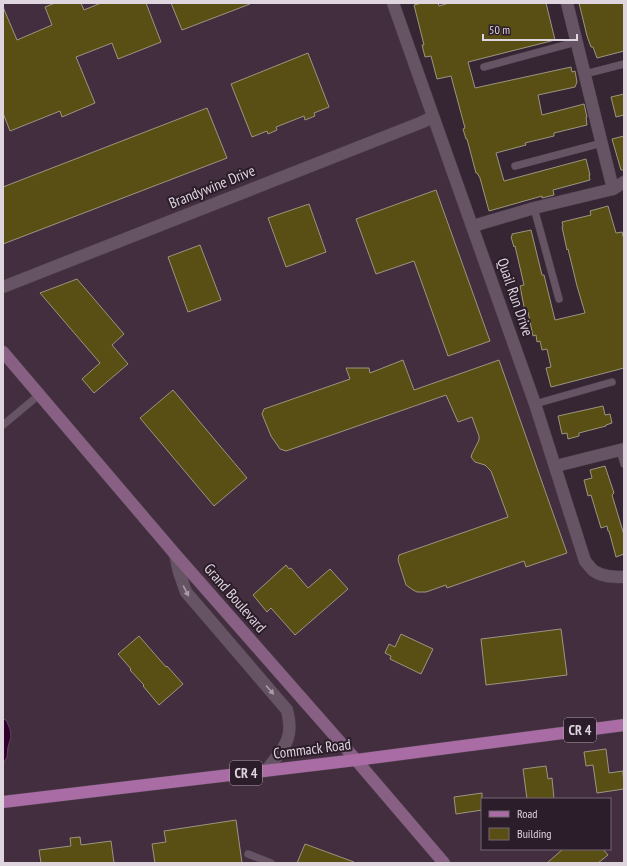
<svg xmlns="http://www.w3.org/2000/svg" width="627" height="866" font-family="'PT Sans Narrow',sans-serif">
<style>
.built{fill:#432e40;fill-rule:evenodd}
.water{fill:#2d002b;stroke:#624061}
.building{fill:#594e14;stroke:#9a967f}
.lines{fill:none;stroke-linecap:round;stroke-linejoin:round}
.lane-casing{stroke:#4f424e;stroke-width:8}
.street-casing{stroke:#4f424e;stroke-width:13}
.secondary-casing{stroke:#4f424e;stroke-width:13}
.primary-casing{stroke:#4f424e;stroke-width:13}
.lane{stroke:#665464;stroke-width:7}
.street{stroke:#665464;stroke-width:12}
.secondary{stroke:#886084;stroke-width:12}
.primary{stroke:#a96ca4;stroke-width:12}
.oneway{fill:#a99ba7}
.labels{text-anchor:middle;stroke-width:4;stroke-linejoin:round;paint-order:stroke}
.shield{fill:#2c1d2a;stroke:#a99ea8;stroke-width:1}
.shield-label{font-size:14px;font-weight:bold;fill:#dfd5de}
.street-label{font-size:15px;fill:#dfd5de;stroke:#2c1d2a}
</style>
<rect width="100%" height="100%" fill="#362634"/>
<!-- built -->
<path class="built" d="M3,3h390l197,564 34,10v286h-621zM482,799h128v50h-128z"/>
<!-- water -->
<path class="water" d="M3,719l3,1 4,9 1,8 -3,10 -1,10 -4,7z"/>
<!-- building -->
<g class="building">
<path d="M55,3h26l3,7 17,-7h45l15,39 -43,17 -6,-16 -36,14 19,46 -33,14 -2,-6 -50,20 -7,-18v-106l14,33 35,-15 -7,-18z"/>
<path d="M171,3h79v1l-68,26z"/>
<path d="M422,3h16l1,3 10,-3h97l9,37 -87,22 7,26 96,-21 1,5 3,-1 2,11 -2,5 -37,8 4,20 42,-11 3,13h-1l1,8 -33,8v3l-29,7 1,2 -30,8 8,28 82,-22 4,16h-1l1,5 -37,10 1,5 -12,3v-2l-53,15 -9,-33 -3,-5h-1l-9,-34h-1l-3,-10 2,-1 -14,-52 -14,3 -6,-23 -6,1 -3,-12h2l-10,-40z"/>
<path d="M579,3h45v48l-27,7 -4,-11h-2l-4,-11z"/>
<path d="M308,53l21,54 -15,6 1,3 -10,4 -1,-4 -28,11 1,3 -9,4 -1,-3 -15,6 -21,-53z"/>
<path d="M624,94v21l-8,2 -5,-20z"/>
<path d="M207,108l20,50 -224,86v-57z"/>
<path d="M624,136v34h-3l-9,-31z"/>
<path d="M436,190l54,151 -42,15 -34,-95 -38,13 -20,-55z"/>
<path d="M309,204l17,48 -40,15 -18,-49z"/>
<path d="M608,206l8,27 6,-1 2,7v129l-73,19 -5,-19 5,-1 -4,-18 -5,1 -2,-9 -3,1 -1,-7 -3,1 -5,-24h-3l-5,-26 4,-1 -9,-39 -1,1 -3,-10 1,-1v-2l19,-4 11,45h2l11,45 30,-7 -8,-27 -9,-37 -1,1 -5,-23 1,-1 -1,-4 29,-7 -1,-4z"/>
<path d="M200,245l21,55 -33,12 -20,-55z"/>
<path d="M77,279l47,55 -12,11 16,19 -34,29 -12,-14 18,-16 -60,-70z"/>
<path d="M403,360l11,30 85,-30 68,193 -41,14 -2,-6 -77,27 -1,-3 -20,7h-9l-4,-2 -7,-5 -8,-25 1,-5 109,-38 -17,-46 -6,-6 -10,-3 -4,-5 1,-3 7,-14v-4l-7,-19 -14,5 -12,-27 -160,56 -6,-2 -9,-13 -9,-22 2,-5 86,-30 -4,-11h23l1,5z"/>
<path d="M173,390l74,88 -33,28 -74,-88z"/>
<path d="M603,406l2,9 5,-1 2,9 -6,2v1l-27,7v3l-11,3 -1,-6 -5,1 -4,-18z"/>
<path d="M605,466l9,27 -2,2 12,40v19l-8,3 -7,-26h-1l-1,-5 -6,2 -10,-33 -3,1 -4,-16 8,-2 -2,-8z"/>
<path d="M286,565l3,4 2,-1 17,20 22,-19 18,20 -53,46 -24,-27 -4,4 -14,-17z"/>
<path d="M561,629l6,46 -81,10 -5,-46z"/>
<path d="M401,634l32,15 -12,25 -31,-15 1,-3 -6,-3 4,-9 6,3z"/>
<path d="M139,636l27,31 1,-1 16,18 -24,21 -16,-19 1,-1 -14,-15 1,-1 -13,-15z"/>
<path d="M606,749l3,24 14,-2 1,18 -27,4 -4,-28 -7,1 -2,-14z"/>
<path d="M546,766l2,13 4,-1 2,21h-27l-4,-30z"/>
<path d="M482,793v17l-26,4 -2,-17z"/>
<path d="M236,820l6,43h-87l-3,-19 14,-2 -2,-11z"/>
<path d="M80,837l1,8 30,-4 3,22h-73l-2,-13 32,-4 -1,-8z"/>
<path d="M305,844l49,18 -1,1h-56z"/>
<path d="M563,849h40l5,6 -10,8h-51z"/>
</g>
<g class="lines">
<defs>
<g id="lane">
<path d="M484,67l92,-25"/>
<path d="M585,74l39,-10"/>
<path d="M515,166l87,-23"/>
<path d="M534,208l25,91"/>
<path d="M535,404l77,-22"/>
<path d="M3,425l36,-30"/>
<path d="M620,450l4,14"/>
<path d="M248,854l23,9"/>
</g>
<g id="street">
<path d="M393,3l142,401 50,157c3,3 6,8 9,10 9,6 20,6 30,6"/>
<path d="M567,3l46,186"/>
<path d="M473,226l61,-18 79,-19 11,-7"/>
<path d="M3,287l417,-164 13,-6"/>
<path d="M556,466l68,-17"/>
<path d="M175,554l4,18 7,20 101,118c8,30 -4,38 -21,61"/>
</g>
<path id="secondary" d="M3,352l172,202 181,206 88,103"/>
<path id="primary" d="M3,802l353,-42 268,-35"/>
</defs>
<!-- lane casing -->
<use href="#lane" class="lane-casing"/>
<!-- street casing -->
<use href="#street" class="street-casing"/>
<!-- secondary casing -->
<use href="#secondary" class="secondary-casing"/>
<!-- primary casing -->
<use href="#primary" class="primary-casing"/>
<!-- lane -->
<use href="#lane" class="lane"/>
<!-- street -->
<use href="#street" class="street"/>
<!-- secondary -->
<use href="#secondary" class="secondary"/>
<!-- primary -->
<use href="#primary" class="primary"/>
</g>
<!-- one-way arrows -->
<defs><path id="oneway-solid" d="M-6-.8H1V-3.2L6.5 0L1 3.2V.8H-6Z"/></defs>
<g class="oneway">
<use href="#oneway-solid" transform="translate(186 591) rotate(62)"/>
<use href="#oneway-solid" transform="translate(270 690) rotate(49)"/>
</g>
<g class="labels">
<!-- shield labels -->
<g class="shield">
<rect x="564" y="718" width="32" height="24" rx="3"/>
<rect x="230" y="761" width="32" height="24" rx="3"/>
</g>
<g class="shield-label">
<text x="580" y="735">CR 4</text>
<text x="246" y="778">CR 4</text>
</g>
<!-- street labels -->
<g class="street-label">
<text transform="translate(212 187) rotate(-22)" y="5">Brandywine Drive</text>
<text transform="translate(515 297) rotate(71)" y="5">Quail Run Drive</text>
<text transform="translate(235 598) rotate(49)" y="5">Grand Boulevard</text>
<text transform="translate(312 749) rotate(-7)" y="5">Commack Road</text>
</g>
</g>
<!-- border -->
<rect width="627" height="866" fill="none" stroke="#dfd5de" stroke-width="8"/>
<!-- legend -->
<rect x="481" y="798" width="130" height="52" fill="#2c1d2a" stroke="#746772"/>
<rect x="489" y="811" width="20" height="6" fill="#a96ca4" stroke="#746772"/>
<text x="517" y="818" font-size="12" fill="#dfd5de">Road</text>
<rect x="489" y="828" width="20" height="12" fill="#594e14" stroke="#746772"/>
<text x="517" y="838" font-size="12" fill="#dfd5de">Building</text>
<!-- scale -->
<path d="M483 34v6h94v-6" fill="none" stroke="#dfd5de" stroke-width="2"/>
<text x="489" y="34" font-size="12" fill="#dfd5de" stroke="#2c1d2a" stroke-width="3" paint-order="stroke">50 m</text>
</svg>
